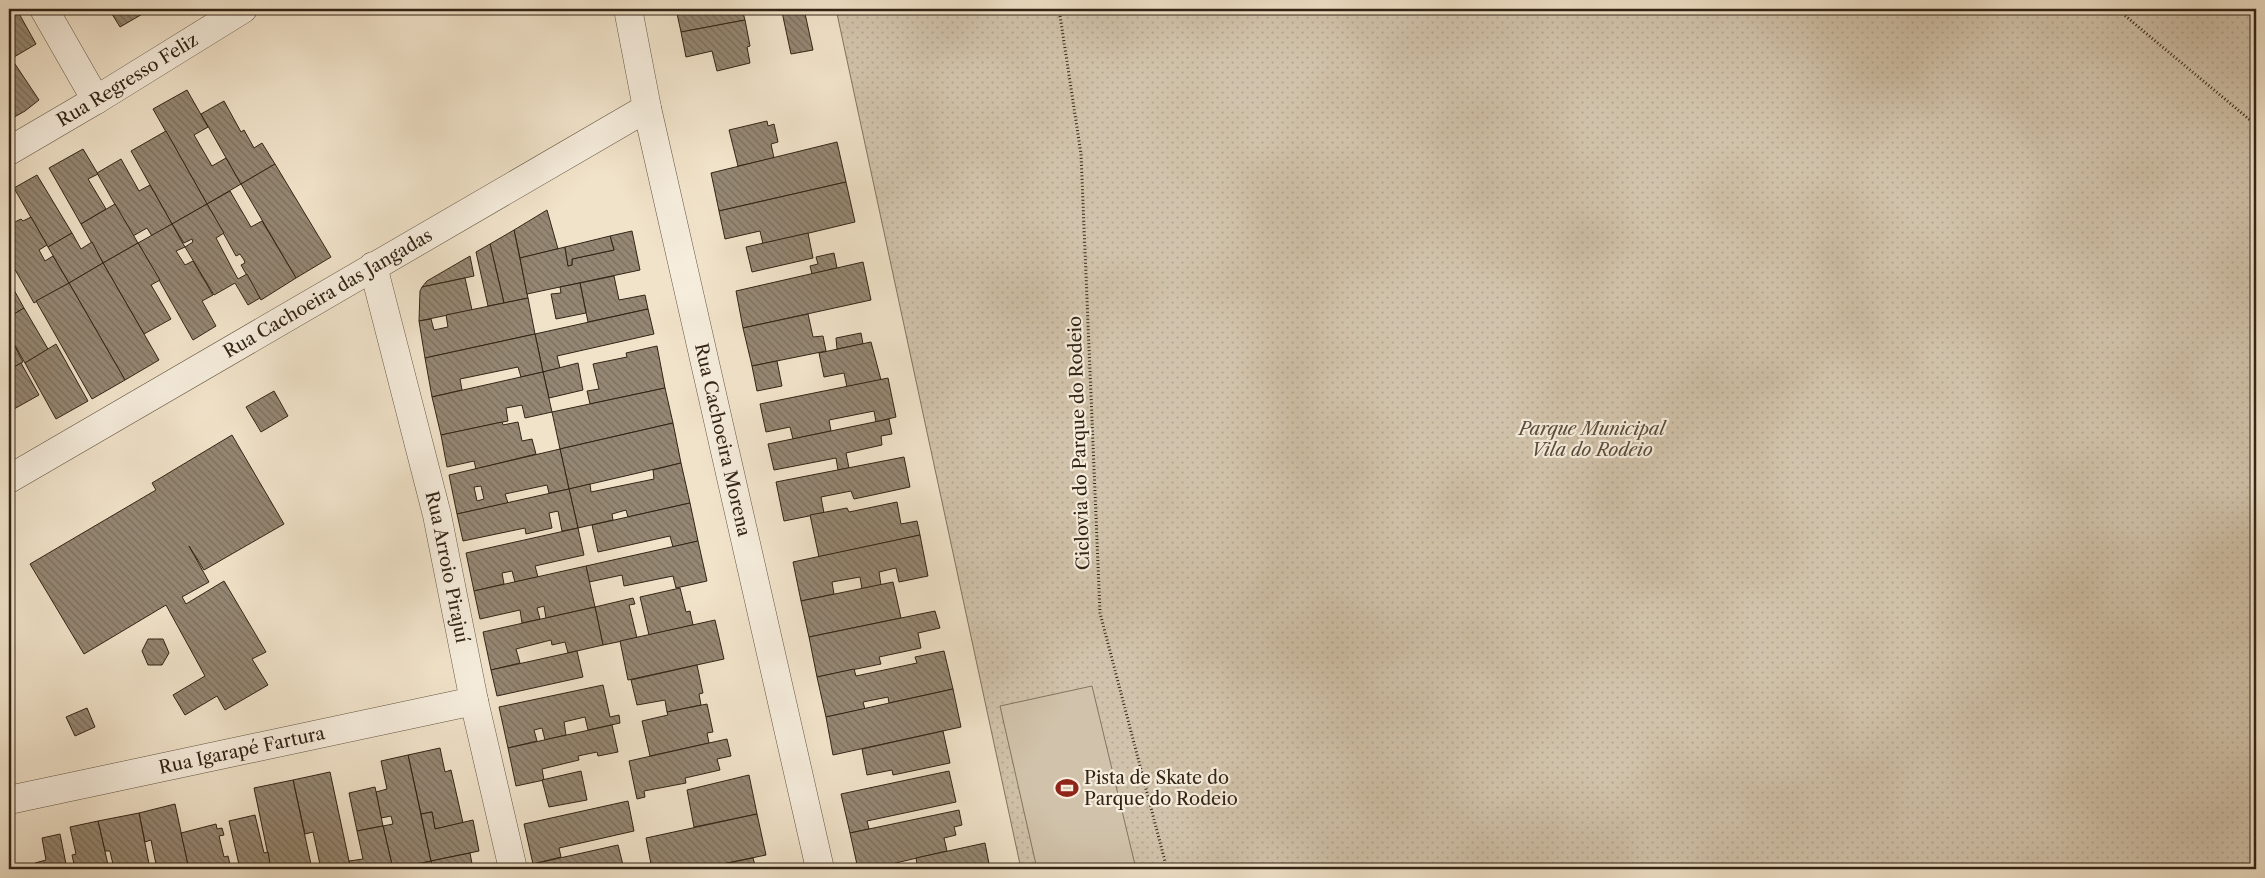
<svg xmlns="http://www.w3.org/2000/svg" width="2265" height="878" font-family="'Libre Caslon Text',serif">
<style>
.grass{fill:url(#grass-dots);stroke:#827460}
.pitch{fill:#d1c3ab;stroke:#827460}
.building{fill:url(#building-back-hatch);stroke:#322415;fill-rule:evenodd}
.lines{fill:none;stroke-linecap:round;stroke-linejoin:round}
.street-casing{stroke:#625442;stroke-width:29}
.path{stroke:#322415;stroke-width:3;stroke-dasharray:1 2.5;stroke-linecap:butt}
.street{stroke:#f6eddd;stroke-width:28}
.labels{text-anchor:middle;stroke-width:4.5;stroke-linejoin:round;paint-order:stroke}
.street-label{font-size:18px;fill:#322415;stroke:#f6eddd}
.park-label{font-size:18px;font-style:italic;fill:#5a4c3a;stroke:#f6eddd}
.poi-label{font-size:18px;fill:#322415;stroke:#f6eddd;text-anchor:start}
</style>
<defs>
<pattern id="grass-dots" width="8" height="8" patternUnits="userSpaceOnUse" patternTransform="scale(1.25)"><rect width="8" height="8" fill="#d1c3ab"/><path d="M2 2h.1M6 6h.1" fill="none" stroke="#b4a792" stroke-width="1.8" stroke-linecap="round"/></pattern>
<pattern id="building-back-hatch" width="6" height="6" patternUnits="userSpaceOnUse" patternTransform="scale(1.25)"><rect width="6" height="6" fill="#958773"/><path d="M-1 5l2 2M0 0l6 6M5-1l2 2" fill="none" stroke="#7a6e5d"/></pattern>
</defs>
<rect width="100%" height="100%" fill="#f1e3ca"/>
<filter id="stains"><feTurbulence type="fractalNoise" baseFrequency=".004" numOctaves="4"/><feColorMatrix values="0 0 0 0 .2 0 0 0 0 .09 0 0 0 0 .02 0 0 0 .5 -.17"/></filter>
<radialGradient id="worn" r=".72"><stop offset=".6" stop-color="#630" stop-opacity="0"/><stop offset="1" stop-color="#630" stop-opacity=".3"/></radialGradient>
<!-- grass -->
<path class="grass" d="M836,9h1420v860h-1235z"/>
<!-- pitch -->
<path class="pitch" d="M1092,686l44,183h-99l-37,-163z"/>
<!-- building -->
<g class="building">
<path d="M109,9h42l-31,18z"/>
<path d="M676,9h66l3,11 -64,12z"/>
<path d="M804,9l9,41 -22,4 -9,-42z"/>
<path d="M17,10l19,34 -27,16v-46z"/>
<path d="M745,20l5,26 -3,1 3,16 -33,8 -5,-20 -26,6 -5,-25z"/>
<path d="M11,58l28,42 -14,11 -16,9v-60z"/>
<path d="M187,90l21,37 -14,8 18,31 14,-8 15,26 -34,20 -54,-95z"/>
<path d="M224,101l17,31 3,-2 10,18 8,-5 13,21 -34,20 -40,-70z"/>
<path d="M767,121l1,5 6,-2 4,18 -7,2 3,14 -36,8 -9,-36z"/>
<path d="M166,131l41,73 -35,20 -41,-73z"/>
<path d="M837,142l9,40 -127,29 -8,-38z"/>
<path d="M83,149l15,25 -10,5 18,30 -25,15 -32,-56z"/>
<path d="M121,159l18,32 11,-6 22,39 -20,12 -5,-8 -14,8 -36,-63z"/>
<path d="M275,164l56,93 -35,21 -55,-94z"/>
<path d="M37,175l35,58 -24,14 -34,-59z"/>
<path d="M846,182l9,40 -92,22 -3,-13 -35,8 -6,-28z"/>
<path d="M230,191l21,36 11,-6 34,57 -35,22 -20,-35 4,-2 -1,-3 -4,-6 -4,2 -29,-52z"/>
<path d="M115,204l23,39 -35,20 -22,-39z"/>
<path d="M207,204l17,29 -8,5 17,32 5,9 9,-5 13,24 -12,7 -13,-22 -21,12 -29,-48 8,-5 -1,-3 -8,4 -12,-19z"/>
<path d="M547,210l11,39 -38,9 -6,-28z"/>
<path d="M31,217l16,28 -8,5 6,11 8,-5 16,27 -35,20 -25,-44v-34l12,-6 2,2z"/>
<path d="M172,224l13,23 -9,4 9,14 8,-4 20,34 -11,6 14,25 -23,14 -55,-97z"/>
<path d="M514,230l14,68 -24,5 -14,-59z"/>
<path d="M632,231l8,39 -113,24 -7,-36 45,-11 3,19 4,-1v-6l42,-9 -4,-14z"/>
<path d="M72,233l9,16 11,-7 11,21 -34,20 -21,-36z"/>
<path d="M808,233l5,25 -61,14 -6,-25z"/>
<path d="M610,236l4,14 -42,9v6l-4,1 -3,-19z"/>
<path d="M138,243l22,37 -9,5 20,34 -27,15 -41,-71z"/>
<path d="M490,244l14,59 -16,3 -12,-54z"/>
<path d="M834,253l3,15 -25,6 -2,-8 8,-2 -2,-7z"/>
<path d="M470,256l4,20 -52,11 5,-6z"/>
<path d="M863,262l8,38 -128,28 -7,-37z"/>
<path d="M103,263l56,97 -34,20 -56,-97z"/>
<path d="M614,276l5,24 26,-5 3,14 -60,13 -8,-39z"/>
<path d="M465,278l7,32 -53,11 1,-30 2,-4z"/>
<path d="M9,281l15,27 -15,9z"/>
<path d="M69,283l56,97 -33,19 -56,-98z"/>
<path d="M580,283l6,30 -30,6 -5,-25 10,-1 -1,-6z"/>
<path d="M528,298l7,36 -110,24 -6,-37 12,-2 3,11 14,-3 -2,-12z"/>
<path d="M24,308l24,41 -23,14 -16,-28v-18z"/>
<path d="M648,309l6,25 -97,22 3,12 -17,4 -8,-38z"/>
<path d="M808,314l5,23 10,-1 3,15 -74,15 -9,-38z"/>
<path d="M861,333l2,11 -26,5 -1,-11z"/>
<path d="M535,334l8,38 -22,5 -3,-10 -58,12 2,11 -30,7 -7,-39z"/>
<path d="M9,335l14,27 -14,8z"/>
<path d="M871,342l10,38 -34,7 -3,-14 -20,4 -5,-24z"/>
<path d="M56,344l32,57 -32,18 -31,-56z"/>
<path d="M657,346l8,42 -75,16 -3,-13 12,-2 -6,-25 34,-7 -1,-4z"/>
<path d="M777,361l5,25 -25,5 -5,-25z"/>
<path d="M21,363l18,32 -25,14 -5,-9v-30z"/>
<path d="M578,363l5,27 -34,8 -6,-26z"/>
<path d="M543,372l9,40 -27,6 -3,-13 -16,3 2,13 -67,14 -9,-38z"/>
<path d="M888,378l8,39 -20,5 -2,-11 -45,9 2,11 -38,8 -3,-12 -24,5 -6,-28z"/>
<path d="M665,388l8,35 -113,26 -8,-37z"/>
<path d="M274,391l14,25 -27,16 -15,-25z"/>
<path d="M889,419l3,15 -11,2 1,9 -36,8 3,15 -11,2 -2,-12 -62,12 -6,-26z"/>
<path d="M502,422l1,3 15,-3 4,19 10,-2 4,15 -60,15 -2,-8 -27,6 -6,-32z"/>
<path d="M673,423l8,40 -112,26 -9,-40z"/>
<path d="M232,435l52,89 -80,46 -15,-24 20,36 -27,15 4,7 38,-23 42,71 -14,7 16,26 -43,25 -8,-14 -32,19 -12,-20 32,-19 -39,-71 -82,49 -54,-90 126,-74 -4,-7z"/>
<path d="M560,449l9,40 -20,4 -2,-8 -42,9 3,9 -51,11 -8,-39zM481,486l3,13 -7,2 -3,-14z"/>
<path d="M904,457l6,30 -56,12 -3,-8 -30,6 3,16 -40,8 -8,-39z"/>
<path d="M681,463l9,40 -62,14 -2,-7 -14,4 1,6 -35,8 -9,-39 21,-5 1,8 63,-13 -1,-9z"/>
<path d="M569,489l9,39 -16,3 -4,-20 -9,2 3,15 -26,6 -1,-6 -62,13 -6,-27z"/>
<path d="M897,502l4,22 16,-3 3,14 -101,22 -9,-42 37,-7 2,4z"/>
<path d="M690,503l8,38 -25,6 -3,-11 -72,16 -6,-27z"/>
<path d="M578,528l6,27 -49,11 3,11 -23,5 -3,-11 -10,2 2,11 -30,7 -8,-38z"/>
<path d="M920,535l8,41 -29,6 -3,-14 -17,4 2,13 -19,4 -2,-12 -28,5 2,12 -33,7 -8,-39z"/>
<path d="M698,541l9,40 -31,7 -3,-12 -49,10 -2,-11 -33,7 -3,-16z"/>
<path d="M586,566l9,41 -49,11 -2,-12 -7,2 3,11 -18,4 -2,-13 -40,9 -6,-28z"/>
<path d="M893,582l8,36 -92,19 -8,-36z"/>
<path d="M680,588l6,24 4,-1 3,14 -44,10 -9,-38z"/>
<path d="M633,598l2,6 -6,1 8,33 -34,7 -8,-38z"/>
<path d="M595,607l8,38 -35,8 -3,-11 -13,3 -1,-5 -35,9 4,14 -29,7 -8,-38z"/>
<path d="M935,611l5,17 -22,5 3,15 -42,9 2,7 -64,13 -8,-40z"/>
<path d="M715,620l9,39 -96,21 -8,-39z"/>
<path d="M148,639h15l6,14 -7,12h-14l-6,-14z"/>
<path d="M577,651l6,26 -86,19 -6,-26z"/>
<path d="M944,651l9,38 -64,14 -1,-6 -25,5 2,7 -39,8 -9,-40 37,-8 2,7 61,-13 -2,-6z"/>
<path d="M697,665l6,28 -4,1 2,11 -34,7 -2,-12 -28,5 -6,-25z"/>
<path d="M603,685l7,32 9,-2 1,8 -32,7 -3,-13 -21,5 2,13 -21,5 -3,-12 -8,2 3,11 -29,7 -9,-41z"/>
<path d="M953,689l8,38 -128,28 -7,-38z"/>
<path d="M707,704l6,28 -6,1 2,10 -59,13 -8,-35 26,-6 -1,-3z"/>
<path d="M87,708l8,19 -20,9 -9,-19z"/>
<path d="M612,725l6,27 -20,4 -1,-4 -19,4 1,4 -37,9 2,11 -28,6 -8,-38z"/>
<path d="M943,731l7,32 -57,12 -1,-5 -25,5 -5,-26z"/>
<path d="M727,739l4,17 -14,3 3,11 -35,8 1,5 -42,8 1,6 -8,2 -8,-38z"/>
<path d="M440,748l5,24 6,-2 12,53 -28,6 -3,-17 -11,2 -13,-59z"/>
<path d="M408,755l23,106 -38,8 -10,-43 10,-2 -2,-8 -10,2 -5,-26 11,-3 -6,-28z"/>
<path d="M581,771l6,29 -38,7 -7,-27z"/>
<path d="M949,771l7,31 -89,19 2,8 -19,4 -9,-39z"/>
<path d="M330,772l19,89 2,8h-30l-8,-37 -8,2 -12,-54z"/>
<path d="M749,775l8,39 -63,13 -7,-37z"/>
<path d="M293,780l19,89h-41l-17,-81z"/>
<path d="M375,787l8,39 -26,5 -8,-38z"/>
<path d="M628,801l6,30 -75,17 2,9 -28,7 -9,-40z"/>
<path d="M175,804l14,65h-32l-6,-29 -6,2 -6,-29z"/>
<path d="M959,810l3,15 -8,2 2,8 -12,3 3,13 -77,18h-12l-8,-36z"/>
<path d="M432,812l3,17 38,-9 6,31 -48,10 -10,-47z"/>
<path d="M139,813l11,56h-36l-4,-18h-5l-7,-30z"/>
<path d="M757,814l9,41 -68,14h-46l-6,-31z"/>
<path d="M255,815l9,38 4,-1 3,17h-31l-11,-48z"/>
<path d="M98,821l11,48h-34l-3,-14 4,-1 -6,-27z"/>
<path d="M216,824l1,5 5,-1 2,7 -5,1 5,21 4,-1 3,13h-42l-8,-36z"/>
<path d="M383,826l10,43h-42l-2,-8 14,-2 -6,-28z"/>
<path d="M60,834l7,35h-31l-1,-6 11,-3 -4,-22z"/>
<path d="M985,843l5,26h-72l-2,-11z"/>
<path d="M618,845l6,24h-90l-1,-5z"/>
<path d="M470,853l3,16h-40l-2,-8z"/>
<path d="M753,858l3,11h-58z"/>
<path d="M431,861l2,8h-36z"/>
</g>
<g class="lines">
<defs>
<g id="street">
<path d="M44,9l52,91"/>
<path id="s1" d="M628,9l19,99 173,761"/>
<path id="s2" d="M9,151l87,-51 147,-91"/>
<path id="s3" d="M373,266l64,249 37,186 39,168"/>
<path id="s4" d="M9,479l638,-371"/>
<path id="s5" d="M9,800l465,-99"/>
</g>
</defs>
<!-- street casing -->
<use href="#street" class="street-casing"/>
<!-- path -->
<g class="path">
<path d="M1059,9l22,145 19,459 67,256"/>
<path d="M2117,9l139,116"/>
</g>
<!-- street -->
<use href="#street" class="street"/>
</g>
<!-- icons -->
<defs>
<symbol id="stadium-bare" viewBox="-9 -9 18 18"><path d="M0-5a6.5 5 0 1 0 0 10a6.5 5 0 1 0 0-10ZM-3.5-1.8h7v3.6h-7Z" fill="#8f2418" stroke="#f6eddd" stroke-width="2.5" paint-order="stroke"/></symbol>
</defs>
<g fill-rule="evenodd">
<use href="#stadium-bare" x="1051" y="772" width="32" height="32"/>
</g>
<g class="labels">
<!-- street labels -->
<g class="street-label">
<text dy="6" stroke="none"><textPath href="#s2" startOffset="138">Rua Regresso Feliz</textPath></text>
<text dy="6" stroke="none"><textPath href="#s4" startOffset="369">Rua Cachoeira das Jangadas</textPath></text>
<text dy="6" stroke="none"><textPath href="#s1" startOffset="441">Rua Cachoeira Morena</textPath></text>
<text transform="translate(1079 443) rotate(-92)" y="6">Ciclovia do Parque do Rodeio</text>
<text dy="6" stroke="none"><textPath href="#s3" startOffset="310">Rua Arroio Pirajuí</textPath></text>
<text dy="6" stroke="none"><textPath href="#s5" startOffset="238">Rua Igarapé Fartura</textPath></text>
</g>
<!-- park labels -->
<g class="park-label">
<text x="1592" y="435">Parque Municipal<tspan x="1592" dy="21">Vila do Rodeio</tspan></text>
</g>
<!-- poi labels -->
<g class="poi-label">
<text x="1084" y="784">Pista de Skate do<tspan x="1084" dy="21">Parque do Rodeio</tspan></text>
</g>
</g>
<!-- margin -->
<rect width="2265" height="878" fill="none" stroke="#f1e3ca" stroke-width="30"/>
<rect x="10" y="10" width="2245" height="858" fill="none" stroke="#322415" stroke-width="2.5"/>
<rect x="15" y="15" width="2235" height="848" fill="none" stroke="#322415"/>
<rect width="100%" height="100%" filter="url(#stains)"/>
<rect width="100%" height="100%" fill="url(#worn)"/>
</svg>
